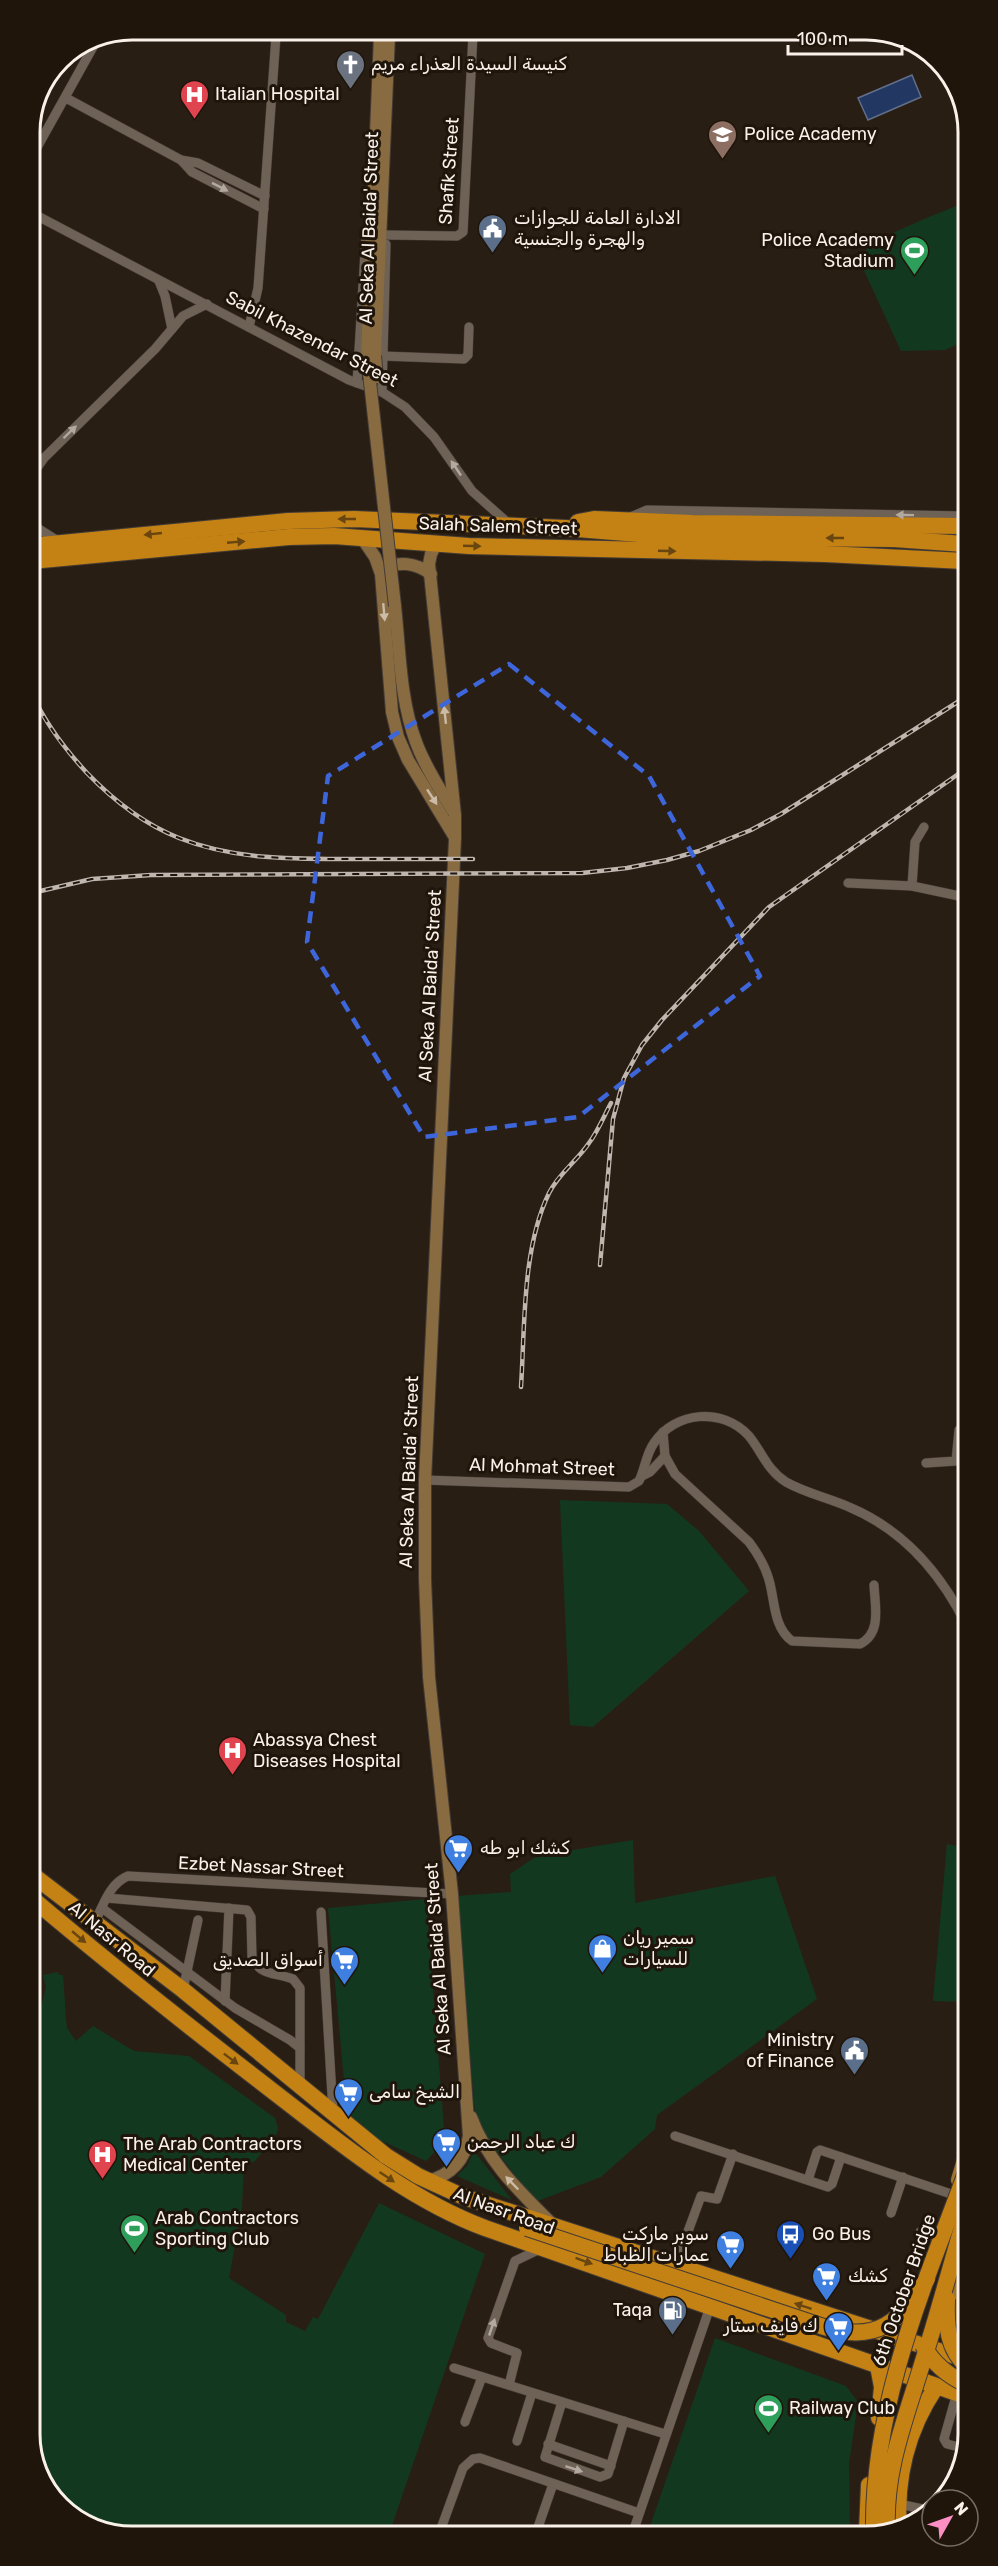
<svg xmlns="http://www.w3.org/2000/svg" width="998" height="2566" font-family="Rubik,Cairo,sans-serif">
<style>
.green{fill:#123920}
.water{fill:#223762;stroke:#626f8b;stroke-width:1.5}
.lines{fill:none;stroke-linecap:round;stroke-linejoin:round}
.street-casing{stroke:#443b35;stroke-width:10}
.secondary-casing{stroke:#443b35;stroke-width:14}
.primary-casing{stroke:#443b35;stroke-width:15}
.highway-casing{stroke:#443b35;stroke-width:18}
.street{stroke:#6e6155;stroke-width:9}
.secondary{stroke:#886b41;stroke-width:12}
.primary{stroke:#a1752d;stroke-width:14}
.highway{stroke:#c38213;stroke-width:16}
.rail-casing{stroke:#bfb7af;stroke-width:4.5}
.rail{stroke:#1f150b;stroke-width:2;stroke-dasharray:7;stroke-linecap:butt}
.secondary-bridge-casing{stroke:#443b35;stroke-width:14;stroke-linecap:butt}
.highway-bridge-casing{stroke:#443b35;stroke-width:18;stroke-linecap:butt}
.secondary-bridge{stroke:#886b41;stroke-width:12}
.highway-bridge{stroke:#c38213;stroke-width:16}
.oneway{fill:#b4a9a0}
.oneway2{fill:#69460f}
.oneway3{fill:#ccbba6}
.marked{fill:none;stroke:#3e66db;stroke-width:4.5;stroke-dasharray:12 8;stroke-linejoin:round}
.labels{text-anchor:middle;stroke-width:6;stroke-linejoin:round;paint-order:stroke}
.poi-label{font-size:18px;fill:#f9f1ea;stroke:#1f150b;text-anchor:start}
.street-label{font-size:18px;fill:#f9f1ea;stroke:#1f150b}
.rim{fill:none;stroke:#f9f1ea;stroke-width:3}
</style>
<rect width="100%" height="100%" fill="#291e14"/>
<!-- green -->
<g class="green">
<path d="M963,203v139l-18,8 -44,1 -39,-85c0,-7 0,-12 5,-17 13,-14 76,-37 96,-46z"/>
<path d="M560,1500l107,4 32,27 50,60 -156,136 -23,-2z"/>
<path d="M633,1840l2,63 140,-27 42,123 -160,116 -2,14 -54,48 -66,25 -59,-78 -20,-228 55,-4 -1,-18 27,-18z"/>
<path d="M947,1844l20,4v154l-34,-1z"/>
<path d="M426,1899l19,242 -19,20 -53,-24 -26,-25 -19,-204z"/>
<path d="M58,1972l1,3h4l3,45 1,8 9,13 17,-15 41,25 55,5 86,62 3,10 -1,5 -22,28 -11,5 -2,41 -13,71 57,37v7l19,9 8,-14 5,2 61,-116 106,51 -96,280 -264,2 -55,-21 -35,-49 -1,-431 12,-48 -3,-12z"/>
<path d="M474,2151l38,49 -55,-24 10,-10z"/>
<path d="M715,2338l131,48 12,16 -9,61 1,68 -202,1z"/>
</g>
<!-- water -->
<path class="water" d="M912,75l9,22 -53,23 -10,-22z"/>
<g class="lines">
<defs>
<g id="street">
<path d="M66,98l115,62 17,3 67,33"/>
<path d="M30,160l68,-122"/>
<path d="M181,160l11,12 72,37"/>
<path d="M30,212l319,168 33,12 23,15 29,30 38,54 36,32"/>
<path d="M386,235l71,1 6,-4 10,-198"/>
<path d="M159,281l6,15 7,33"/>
<path d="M249,327l9,-39 18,-252"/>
<path d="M382,356l82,3 4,-4 1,-28"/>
<path d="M357,383l9,-147"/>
<path d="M382,392l4,-148"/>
<path d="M31,476l13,-18 111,-109 28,-33 24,-12"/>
<path d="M626,519l21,-9 317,6"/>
<path d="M31,524l27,17"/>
<path d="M924,827l-9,15 -3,44 52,11"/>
<path d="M848,883l64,3"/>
<path d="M663,1432l2,24 10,18 74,68c9,12 16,23 20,38 6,20 4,47 23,61l68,3c22,-11 15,-38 14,-59"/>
<path d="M926,1463l30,-2 3,-31 7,-4"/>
<path d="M642,1476l8,-4 15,-16"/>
<path d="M425,1480l204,7 10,-6c6,-12 7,-27 15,-38 21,-32 69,-36 95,-7 13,16 18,34 37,46 19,11 43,16 63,25 55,23 91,65 117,117"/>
<path d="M107,1898l140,12 4,7 1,41c10,19 24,14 41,21l7,9v97"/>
<path d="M102,1908l133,100 55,32 10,8"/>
<path d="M321,1912l12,200"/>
<path d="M95,1922c8,-17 15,-39 33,-46l324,18"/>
<path d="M183,1990l15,-70"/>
<path d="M225,2001l4,-93"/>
<path d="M675,2136l153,51 4,-3 9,-27"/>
<path d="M808,2180l9,-28 3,-2 131,44"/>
<path d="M891,2213l12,-36"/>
<path d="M920,2232l16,5"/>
<path d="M676,2264l25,-68 16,3 16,-45"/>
<path d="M454,2368l211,66"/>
<path d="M509,2385l8,-32 -26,-10 -3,-5 27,-77 27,-13"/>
<path d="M957,2393l-13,46 3,5 16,4"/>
<path d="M562,2402l-17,55 55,20 8,-3 16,-53"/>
<path d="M465,2422l17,-45"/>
<path d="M517,2441l15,-48"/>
<path d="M548,2444l63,22"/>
<path d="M899,2504l28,6"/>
<path d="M633,2532l77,-225"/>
<path d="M536,2533l17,-49"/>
<path d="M439,2534l24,-66 10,-9 7,-1 159,55"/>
</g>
<g id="secondary">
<path d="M367,355l13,-320"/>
<path d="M375,356l14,-321"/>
<path d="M362,538l13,19 6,17 11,138 6,25 10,23 46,76"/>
<path d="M382,570c16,-10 34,-7 49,4"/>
<path d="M395,606c5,45 5,94 21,136 9,25 24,47 37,69"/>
<path d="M471,2117c16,44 48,74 81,107"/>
<path d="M428,2181c23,-6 37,-21 41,-45l-17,-242 -23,-217 -4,-98v-99l30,-641v-24l-26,-251 2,-10 5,-10"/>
</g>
<g id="primary">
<path d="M958,2180l9,-30"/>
<path d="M951,2320l17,-62"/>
</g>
<g id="highway">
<path d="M578,522l16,-3 98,4 272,3"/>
<path d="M31,546l257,-25 66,-2 211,9 110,9 219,2 70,5"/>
<path d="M31,561l258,-24 45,-1 135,10 356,8 139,7"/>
<path d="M34,1876l149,114 203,166 32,20 46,21 503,163"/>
<path d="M34,1900c80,68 162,132 245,196 65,50 129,103 206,132l483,169"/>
<path d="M878,2366l4,21 -3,31"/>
<path d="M899,2530c-4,-52 8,-100 37,-143"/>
<path d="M867,2531l2,-46"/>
</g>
</defs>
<!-- street casing -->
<use href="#street" class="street-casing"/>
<!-- secondary casing -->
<use href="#secondary" class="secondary-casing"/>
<!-- primary casing -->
<use href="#primary" class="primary-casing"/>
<!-- highway casing -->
<use href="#highway" class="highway-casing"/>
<!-- street -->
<use href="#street" class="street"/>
<!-- secondary -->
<use href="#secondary" class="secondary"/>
<!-- primary -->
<use href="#primary" class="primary"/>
<!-- highway -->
<use href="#highway" class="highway"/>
<defs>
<g id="rail">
<path d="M31,691c13,31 33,57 56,82 26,27 57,51 92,65 58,23 120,21 180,21 38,0 76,0 114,0"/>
<path d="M32,893l60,-14 59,-4 431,-2 45,-5 40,-8 32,-9 52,-21 30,-16 183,-116"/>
<path d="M600,1265l13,-146 11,-41 18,-33 20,-25 107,-113 195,-137"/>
<path d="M521,1387c4,-62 1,-138 28,-194 10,-20 28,-32 40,-50 9,-12 15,-27 22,-40"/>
</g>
</defs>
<!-- rail casing -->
<use href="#rail" class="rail-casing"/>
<!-- rail -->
<use href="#rail" class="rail"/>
<defs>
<g id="secondary-bridge">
<path d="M367,355l28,251"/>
<path d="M375,356l2,21"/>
</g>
<g id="highway-bridge">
<path d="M527,2228l297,99c54,17 76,-6 103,-48"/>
<path d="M947,2299c-1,25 0,51 21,68"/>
<path d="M923,2345c10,19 25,31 45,40"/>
<path d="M874,2531c-2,-126 50,-245 93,-361"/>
<path d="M887,2531c-3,-61 19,-113 36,-170 16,-50 29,-100 44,-150"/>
</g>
</defs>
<!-- secondary-bridge casing -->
<use href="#secondary-bridge" class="secondary-bridge-casing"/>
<!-- highway-bridge casing -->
<use href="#highway-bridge" class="highway-bridge-casing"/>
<!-- secondary-bridge -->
<use href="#secondary-bridge" class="secondary-bridge"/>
<!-- highway-bridge -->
<use href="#highway-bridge" class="highway-bridge"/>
</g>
<!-- one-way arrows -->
<defs><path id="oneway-solid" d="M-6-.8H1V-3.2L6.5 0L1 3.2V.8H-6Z" transform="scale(1.5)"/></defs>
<g class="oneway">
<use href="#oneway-solid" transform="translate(220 187) rotate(27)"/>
<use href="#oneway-solid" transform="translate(70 432) rotate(-44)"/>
<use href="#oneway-solid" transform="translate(456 468) rotate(-124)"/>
<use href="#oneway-solid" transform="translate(905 515) rotate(-179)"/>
<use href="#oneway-solid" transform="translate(492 2327) rotate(-71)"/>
<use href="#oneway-solid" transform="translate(574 2469) rotate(18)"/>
</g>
<g class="oneway2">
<use href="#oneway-solid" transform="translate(347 519) rotate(180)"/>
<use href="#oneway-solid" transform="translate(153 534) rotate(174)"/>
<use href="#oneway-solid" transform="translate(835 538) rotate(-180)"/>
<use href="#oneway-solid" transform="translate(236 542) rotate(-5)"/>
<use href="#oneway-solid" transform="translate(472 546) rotate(2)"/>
<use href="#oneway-solid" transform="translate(667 551) rotate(2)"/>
<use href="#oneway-solid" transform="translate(79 1937) rotate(40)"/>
<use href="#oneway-solid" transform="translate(231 2059) rotate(37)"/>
<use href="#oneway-solid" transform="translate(387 2177) rotate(34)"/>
<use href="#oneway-solid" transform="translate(584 2261) rotate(20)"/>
<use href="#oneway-solid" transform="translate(803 2306) rotate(-162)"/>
</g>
<g class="oneway3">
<use href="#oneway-solid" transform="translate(384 612) rotate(85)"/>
<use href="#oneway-solid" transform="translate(445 715) rotate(-96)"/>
<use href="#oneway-solid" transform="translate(432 797) rotate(57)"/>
<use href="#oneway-solid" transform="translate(512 2183) rotate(-134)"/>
</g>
<!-- marked area -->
<path class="marked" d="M509,664l140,112 111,200 -182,141 -154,20 -117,-195 21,-166z"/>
<!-- icons -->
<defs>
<symbol id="church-pin" viewBox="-11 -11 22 30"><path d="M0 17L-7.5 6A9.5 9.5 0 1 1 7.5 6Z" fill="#6b7280" stroke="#1f150b"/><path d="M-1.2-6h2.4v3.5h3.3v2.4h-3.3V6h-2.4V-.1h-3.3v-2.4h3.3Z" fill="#fff"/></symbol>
<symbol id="hospital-pin" viewBox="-11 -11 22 30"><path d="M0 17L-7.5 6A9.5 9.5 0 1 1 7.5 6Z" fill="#e0444e" stroke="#1f150b"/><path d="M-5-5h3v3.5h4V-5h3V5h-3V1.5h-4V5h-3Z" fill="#fff"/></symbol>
<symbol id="university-pin" viewBox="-11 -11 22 30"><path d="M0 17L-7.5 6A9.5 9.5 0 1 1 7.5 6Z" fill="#8d6e63" stroke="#1f150b"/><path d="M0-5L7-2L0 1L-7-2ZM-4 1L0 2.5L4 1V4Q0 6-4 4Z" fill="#fff"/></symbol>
<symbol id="civic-pin" viewBox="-11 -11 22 30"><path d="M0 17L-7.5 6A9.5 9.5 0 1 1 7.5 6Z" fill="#5c6f8a" stroke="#1f150b"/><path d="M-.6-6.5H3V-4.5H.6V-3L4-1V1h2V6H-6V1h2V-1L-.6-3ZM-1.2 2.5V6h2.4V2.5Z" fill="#fff"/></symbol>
<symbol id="stadium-pin" viewBox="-11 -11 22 30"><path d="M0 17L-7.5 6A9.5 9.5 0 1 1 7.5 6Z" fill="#2e9e5b" stroke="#1f150b"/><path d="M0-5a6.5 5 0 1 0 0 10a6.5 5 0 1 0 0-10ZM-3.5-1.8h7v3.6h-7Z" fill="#fff"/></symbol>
<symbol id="supermarket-pin" viewBox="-11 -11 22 30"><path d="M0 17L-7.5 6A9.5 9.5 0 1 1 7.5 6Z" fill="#3f7fe0" stroke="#1f150b"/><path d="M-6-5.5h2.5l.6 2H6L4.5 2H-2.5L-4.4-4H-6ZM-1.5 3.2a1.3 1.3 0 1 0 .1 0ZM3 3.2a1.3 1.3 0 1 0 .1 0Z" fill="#fff"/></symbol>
<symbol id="shop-pin" viewBox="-11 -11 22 30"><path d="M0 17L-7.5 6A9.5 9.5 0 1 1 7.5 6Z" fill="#3f7fe0" stroke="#1f150b"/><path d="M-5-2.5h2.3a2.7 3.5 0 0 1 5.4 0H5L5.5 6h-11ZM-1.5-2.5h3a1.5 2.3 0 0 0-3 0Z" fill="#fff"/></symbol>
<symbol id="bus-pin" viewBox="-11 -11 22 30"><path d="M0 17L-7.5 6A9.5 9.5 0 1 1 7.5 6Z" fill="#1a4fb4" stroke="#1f150b"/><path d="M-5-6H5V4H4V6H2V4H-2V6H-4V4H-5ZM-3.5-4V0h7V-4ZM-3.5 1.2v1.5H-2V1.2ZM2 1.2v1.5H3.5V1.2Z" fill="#fff"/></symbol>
<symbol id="fuel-pin" viewBox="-11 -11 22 30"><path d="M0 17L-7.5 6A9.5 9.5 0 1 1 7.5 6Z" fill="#5c6f8a" stroke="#1f150b"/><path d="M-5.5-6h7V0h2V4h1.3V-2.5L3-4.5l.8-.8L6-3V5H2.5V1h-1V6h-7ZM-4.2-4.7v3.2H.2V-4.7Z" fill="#fff"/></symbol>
</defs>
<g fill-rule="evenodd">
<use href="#church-pin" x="334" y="48" width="33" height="45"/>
<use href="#hospital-pin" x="178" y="78" width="33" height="45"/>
<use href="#university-pin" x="706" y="118" width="33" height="45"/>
<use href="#civic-pin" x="476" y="212" width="33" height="45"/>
<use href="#stadium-pin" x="898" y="234" width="33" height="45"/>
<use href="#hospital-pin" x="216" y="1734" width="33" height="45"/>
<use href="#supermarket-pin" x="442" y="1832" width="33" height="45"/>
<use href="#shop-pin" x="586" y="1932" width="33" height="45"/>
<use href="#supermarket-pin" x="328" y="1944" width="33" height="45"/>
<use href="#civic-pin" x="838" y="2034" width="33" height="45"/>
<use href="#supermarket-pin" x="332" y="2076" width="33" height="45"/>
<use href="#supermarket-pin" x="430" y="2126" width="33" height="45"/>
<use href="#hospital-pin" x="86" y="2138" width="33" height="45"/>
<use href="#stadium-pin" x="118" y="2212" width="33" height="45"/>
<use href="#bus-pin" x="774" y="2218" width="33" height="45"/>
<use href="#supermarket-pin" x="714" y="2228" width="33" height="45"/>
<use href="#supermarket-pin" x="810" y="2260" width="33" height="45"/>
<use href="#fuel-pin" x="656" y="2294" width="33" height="45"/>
<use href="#supermarket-pin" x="822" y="2310" width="33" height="45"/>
<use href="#stadium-pin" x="752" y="2392" width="33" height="45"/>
</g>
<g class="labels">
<!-- poi labels -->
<g class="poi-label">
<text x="371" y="70">كنيسة السيدة العذراء مريم</text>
<text x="215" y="100">Italian Hospital</text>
<text x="744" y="140">Police Academy</text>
<text x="514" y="224">الادارة العامة للجوازات<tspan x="514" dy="21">والهجرة والجنسية</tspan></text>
<text x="894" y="246" text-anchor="end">Police Academy<tspan x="894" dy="21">Stadium</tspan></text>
<text x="253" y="1746">Abassya Chest<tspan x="253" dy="21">Diseases Hospital</tspan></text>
<text x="480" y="1854">كشك ابو طه</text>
<text x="623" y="1944">سمير ريان<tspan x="623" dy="21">للسيارات</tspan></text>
<text x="323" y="1966" text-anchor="end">أسواق الصديق</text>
<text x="834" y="2046" text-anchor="end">Ministry<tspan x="834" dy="21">of Finance</tspan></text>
<text x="369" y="2098">الشيخ سامى</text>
<text x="467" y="2148">ك عباد الرحمن</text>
<text x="123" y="2150">The Arab Contractors<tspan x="123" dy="21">Medical Center</tspan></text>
<text x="155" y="2224">Arab Contractors<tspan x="155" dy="21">Sporting Club</tspan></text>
<text x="709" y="2240" text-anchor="end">سوبر ماركت<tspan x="709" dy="21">عمارات الظباط</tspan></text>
<text x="812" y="2240">Go Bus</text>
<text x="848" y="2282">كشك</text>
<text x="652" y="2316" text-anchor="end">Taqa</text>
<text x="818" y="2332" text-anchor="end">ك فايف ستار</text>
<text x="789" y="2414">Railway Club</text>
</g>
<!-- street labels -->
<g class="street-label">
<text transform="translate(449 171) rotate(-86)" y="6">Shafik Street</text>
<text transform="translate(369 228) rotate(-88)" y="6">Al Seka Al Baida' Street</text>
<text transform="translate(312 339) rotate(27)" y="6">Sabil Khazendar Street</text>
<text transform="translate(498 526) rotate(2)" y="6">Salah Salem Street</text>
<text transform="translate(430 986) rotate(-87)" y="6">Al Seka Al Baida' Street</text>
<text transform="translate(542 1467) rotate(2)" y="6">Al Mohmat Street</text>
<text transform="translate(409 1472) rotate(-88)" y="6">Al Seka Al Baida' Street</text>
<text transform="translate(261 1867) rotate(3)" y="6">Ezbet Nassar Street</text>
<text transform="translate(112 1939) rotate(40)" y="6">Al Nasr Road</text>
<text transform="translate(438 1959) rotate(-94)" y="6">Al Seka Al Baida' Street</text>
<text transform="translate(504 2211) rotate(20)" y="6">Al Nasr Road</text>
<text transform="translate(904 2290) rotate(-71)" y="6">6th October Bridge</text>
</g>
</g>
<!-- crop -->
<path d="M0 0H998V2566H0ZM132 40H866A92 92 0 0 1 958 132V2434A92 92 0 0 1 866 2526H132A92 92 0 0 1 40 2434V132A92 92 0 0 1 132 40Z" fill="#1f150b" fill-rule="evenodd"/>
<path class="rim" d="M132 40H866A92 92 0 0 1 958 132V2434A92 92 0 0 1 866 2526H132A92 92 0 0 1 40 2434V132A92 92 0 0 1 132 40Z"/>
<!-- north arrow -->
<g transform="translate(950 2518) rotate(50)"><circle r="28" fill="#1f150b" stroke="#766d64" stroke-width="1.5"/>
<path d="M0-4.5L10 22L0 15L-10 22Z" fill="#fb8fc4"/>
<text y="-9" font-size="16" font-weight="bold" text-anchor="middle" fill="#f9f1ea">N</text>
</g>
<!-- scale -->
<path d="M788 45v9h114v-9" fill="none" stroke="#f9f1ea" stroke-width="3"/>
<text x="797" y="45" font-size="18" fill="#f9f1ea" stroke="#1f150b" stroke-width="4.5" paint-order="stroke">100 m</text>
</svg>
